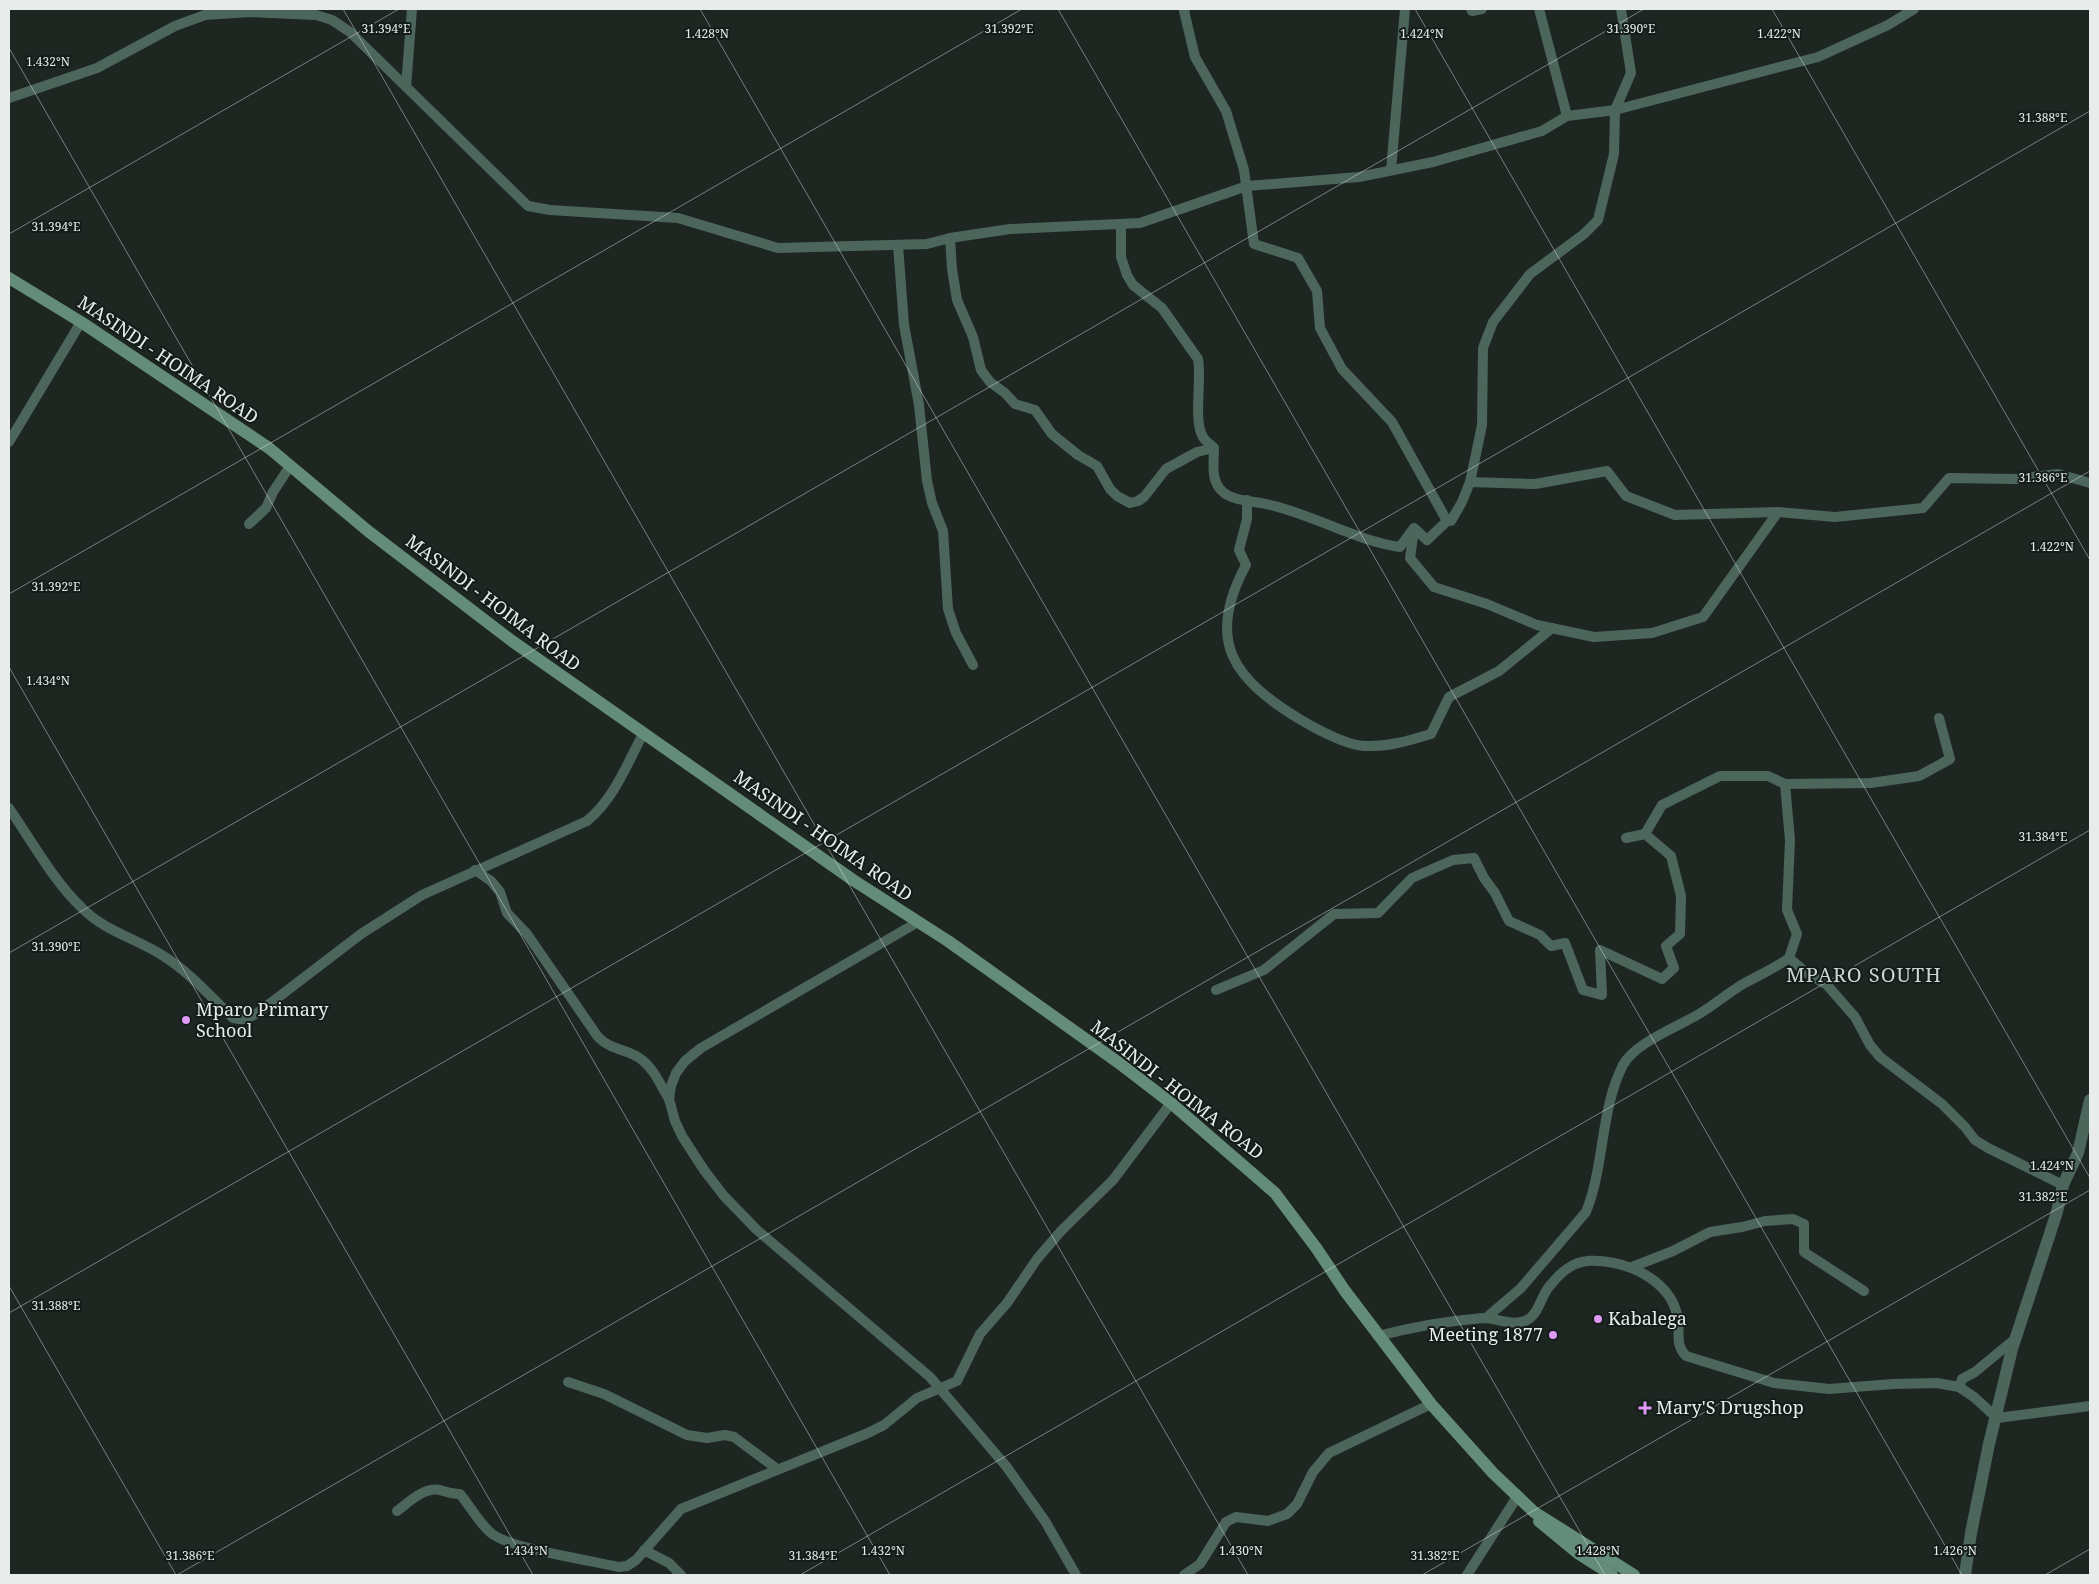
<svg xmlns="http://www.w3.org/2000/svg" width="2099" height="1584" font-family="'Noto Serif',serif">
<style>
.lines{fill:none;stroke-linecap:round;stroke-linejoin:round}
.minor{stroke:#4d665c;stroke-width:10}
.tertiary{stroke:#4d665c;stroke-width:12}
.secondary{stroke:#648c7b;stroke-width:12}
.ticks{fill:none;stroke:#e8edeb;stroke-width:1;stroke-opacity:0.45}
.poi-dot{fill:#dd99f4;stroke:#141c19;stroke-width:2}
.labels{text-anchor:middle;stroke-width:4;stroke-linejoin:round;paint-order:stroke}
.street-label{font-size:18px;fill:#e8edeb;stroke:#141c19}
.poi-label{font-size:18px;fill:#e8edeb;stroke:#141c19;text-anchor:start}
.quarter-label{font-size:20px;letter-spacing:1px;fill:#cbd6d1;stroke:#141c19}
.ticks-label{font-size:12px;text-anchor:middle;fill:#e8edeb;stroke:#141c19;stroke-width:4;stroke-linejoin:round;paint-order:stroke}
</style>
<rect width="100%" height="100%" fill="#1e2622"/>
<g class="lines">
<!-- minor -->
<g class="minor">
<path d="M1185,9l-1,2 11,46 31,54 18,59 10,74 44,14 19,33 3,37 22,41 50,53 55,99"/>
<path d="M1471,9l1,2 10,-2"/>
<path d="M1539,9l28,107"/>
<path d="M406,87l6,-78"/>
<path d="M9,98l88,-30 78,-42 30,-11 44,-3 67,3 16,5 18,12 178,174 22,4 128,8 100,30 149,-4 23,-6 60,-9 130,-6 107,-37 112,-9 74,-15 109,-31 25,-15 48,-6 203,-53 70,-32 26,-16"/>
<path d="M1391,170l14,-161"/>
<path d="M1121,225v32l6,18 6,10 29,23 36,51c4,21 -5,62 5,78 2,4 8,8 11,11 0,15 -4,33 9,44 10,9 30,9 43,12 47,10 87,36 134,43l14,-19 13,12 20,-19h4l11,-19 8,-20 6,-28 6,-29 1,-77 10,-26 37,-48 54,-40 14,-14 16,-66 1,-44 16,-37 -10,-64"/>
<path d="M950,238l2,31 5,31 16,37 8,33 9,12 15,11 10,11 20,6 17,24 26,21 19,11 13,23 7,7 13,7 8,-2 6,-4 22,-28 31,-17 17,-4"/>
<path d="M898,245l6,80 15,80 8,76 5,22 11,28 5,78 8,24 17,32"/>
<path d="M9,442l72,-120"/>
<path d="M1470,482l65,2 72,-13 19,25 49,19 103,-3"/>
<path d="M1247,500v19l-8,31 7,15c-41,76 -13,114 55,155 15,9 45,25 63,26 23,1 44,-5 67,-12l18,-37 50,-26 53,-43"/>
<path d="M249,524l17,-16 7,-16 17,-26"/>
<path d="M1414,529l-4,29 24,29 53,17 50,21 57,12 58,-4 51,-16 75,-105 57,5 88,-9 26,-30 66,1 43,-5 32,9"/>
<path d="M9,808c22,32 45,74 74,101 23,23 55,30 82,48 25,16 46,40 68,61 11,3 16,0 26,-6l102,-78 61,-39 165,-74c27,-22 40,-57 56,-87"/>
<path d="M1645,834l17,-29 58,-29h48l17,8"/>
<path d="M475,870l16,11 9,11 7,21 20,21 71,103c14,14 31,12 44,23 12,9 19,26 27,39"/>
<path d="M918,922l-217,126 -16,13 -9,12 -5,13 -2,13 6,22 7,15 22,34 20,26 33,34 173,147 76,89 39,55 31,54"/>
<path d="M1789,958l8,-24 -10,-24 3,-70 -5,-56 86,-1 48,-7 31,-17 -11,-41"/>
<path d="M1216,990l48,-20 70,-56 44,-1 34,-35 41,-18 21,-2 10,20 11,15 14,28 31,14 11,11 14,-3 18,47 19,5 -2,-45 62,29 12,-11 -8,-22 14,-12 1,-38 -10,-40 -26,-22 -19,4"/>
<path d="M1632,1267l41,-16 37,-19 32,-5 23,-6 28,-2 11,5v28l60,39"/>
<path d="M1486,1318l35,-30 65,-76c19,-47 14,-102 37,-147 12,-22 54,-38 76,-51 15,-9 29,-21 44,-30 16,-9 31,-15 46,-26l19,16 19,11 28,32 15,28 10,12 62,47 23,23 10,13 13,8 75,37"/>
<path d="M1378,1336c34,-9 70,-15 105,-18 14,0 28,8 42,3 13,-5 15,-22 23,-33 5,-6 12,-15 19,-19 14,-11 31,-9 47,-6 29,6 60,25 64,57 2,14 -3,25 8,36l88,27 28,3 27,3 64,-5 44,-1 22,4 3,-8 13,-7 40,-33"/>
<path d="M568,1382l36,12 83,41 20,3 18,-3 9,2 43,32"/>
<path d="M1959,1387l15,10 23,21 93,-12"/>
<path d="M397,1511c12,-9 27,-24 43,-21 7,2 12,4 20,4 10,12 19,29 31,39 19,16 99,27 127,34l9,-1 9,-6 45,-51 187,-76 16,-8 33,-27 40,-17 23,-47 27,-31 30,-44 24,-28 52,-51 58,-77"/>
<path d="M644,1550l25,13 12,12"/>
<path d="M1184,1575l16,-11 26,-42 10,-5 32,4 19,-7 10,-10 16,-32 16,-19 102,-49"/>
<path d="M1467,1575l50,-78"/>
</g>
<!-- tertiary -->
<path class="tertiary" d="M1965,1575l6,-42 18,-89 23,-95 45,-137 6,-27 15,-32 12,-53"/>
<!-- secondary -->
<g class="secondary">
<path d="M9,278l72,44 188,126 99,83 144,110 341,239 95,61 171,122 52,40 104,90 42,56 28,42 86,113 62,69 41,39 100,63"/>
<path d="M1539,1521l40,33 33,21"/>
</g>
</g>
<!-- ticks -->
<path class="ticks" d="M343,9l905,1566M700,9l905,1566M1058,9l904,1566M1415,9l675,1169M1772,9l318,551M9,48l881,1527M9,234l390,-225M9,594l1013,-585M9,667l524,908M9,953l1635,-944M9,1286l167,289M9,1313l2081,-1202M177,1575l1913,-1104M800,1575l1290,-745M1422,1575l668,-385M2045,1575l45,-26"/>
<!-- markers -->
<g class="poi-dot">
<circle cx="186" cy="1020" r="5"/>
<circle cx="1598" cy="1319" r="5"/>
<circle cx="1553" cy="1335" r="5"/>
<path d="M1642.5 1400.5h5v5h5v5h-5v5h-5v-5h-5v-5h5z"/>
</g>
<g class="labels">
<!-- street labels -->
<g class="street-label">
<text transform="translate(168 360) rotate(34)" y="6">MASINDI - HOIMA ROAD</text>
<text transform="translate(493 603) rotate(37)" y="6">MASINDI - HOIMA ROAD</text>
<text transform="translate(823 836) rotate(35)" y="6">MASINDI - HOIMA ROAD</text>
<text transform="translate(1177 1090) rotate(38)" y="6">MASINDI - HOIMA ROAD</text>
</g>
<!-- poi labels -->
<g class="poi-label">
<text x="196" y="1016">Mparo Primary<tspan x="196" dy="21">School</tspan></text>
<text x="1608" y="1325">Kabalega</text>
<text x="1543" y="1341" text-anchor="end">Meeting 1877</text>
<text x="1656" y="1414">Mary'S Drugshop</text>
</g>
<!-- quarter labels -->
<g class="quarter-label">
<text x="1864" y="982">MPARO SOUTH</text>
</g>
</g>
<g class="ticks-label">
<text x="386" y="33">31.394°E</text>
<text x="1009" y="33">31.392°E</text>
<text x="1631" y="33">31.390°E</text>
<text x="707" y="38">1.428°N</text>
<text x="1422" y="38">1.424°N</text>
<text x="1779" y="38">1.422°N</text>
<text x="48" y="66">1.432°N</text>
<text x="2043" y="122">31.388°E</text>
<text x="56" y="231">31.394°E</text>
<text x="2043" y="482">31.386°E</text>
<text x="2052" y="551">1.422°N</text>
<text x="56" y="591">31.392°E</text>
<text x="48" y="685">1.434°N</text>
<text x="2043" y="841">31.384°E</text>
<text x="56" y="951">31.390°E</text>
<text x="2052" y="1170">1.424°N</text>
<text x="2043" y="1201">31.382°E</text>
<text x="56" y="1310">31.388°E</text>
<text x="526" y="1555">1.434°N</text>
<text x="883" y="1555">1.432°N</text>
<text x="1241" y="1555">1.430°N</text>
<text x="1598" y="1555">1.428°N</text>
<text x="1955" y="1555">1.426°N</text>
<text x="190" y="1560">31.386°E</text>
<text x="813" y="1560">31.384°E</text>
<text x="1435" y="1560">31.382°E</text>
</g>
<!-- border -->
<rect width="2099" height="1584" fill="none" stroke="#e8edeb" stroke-width="20"/>
</svg>
